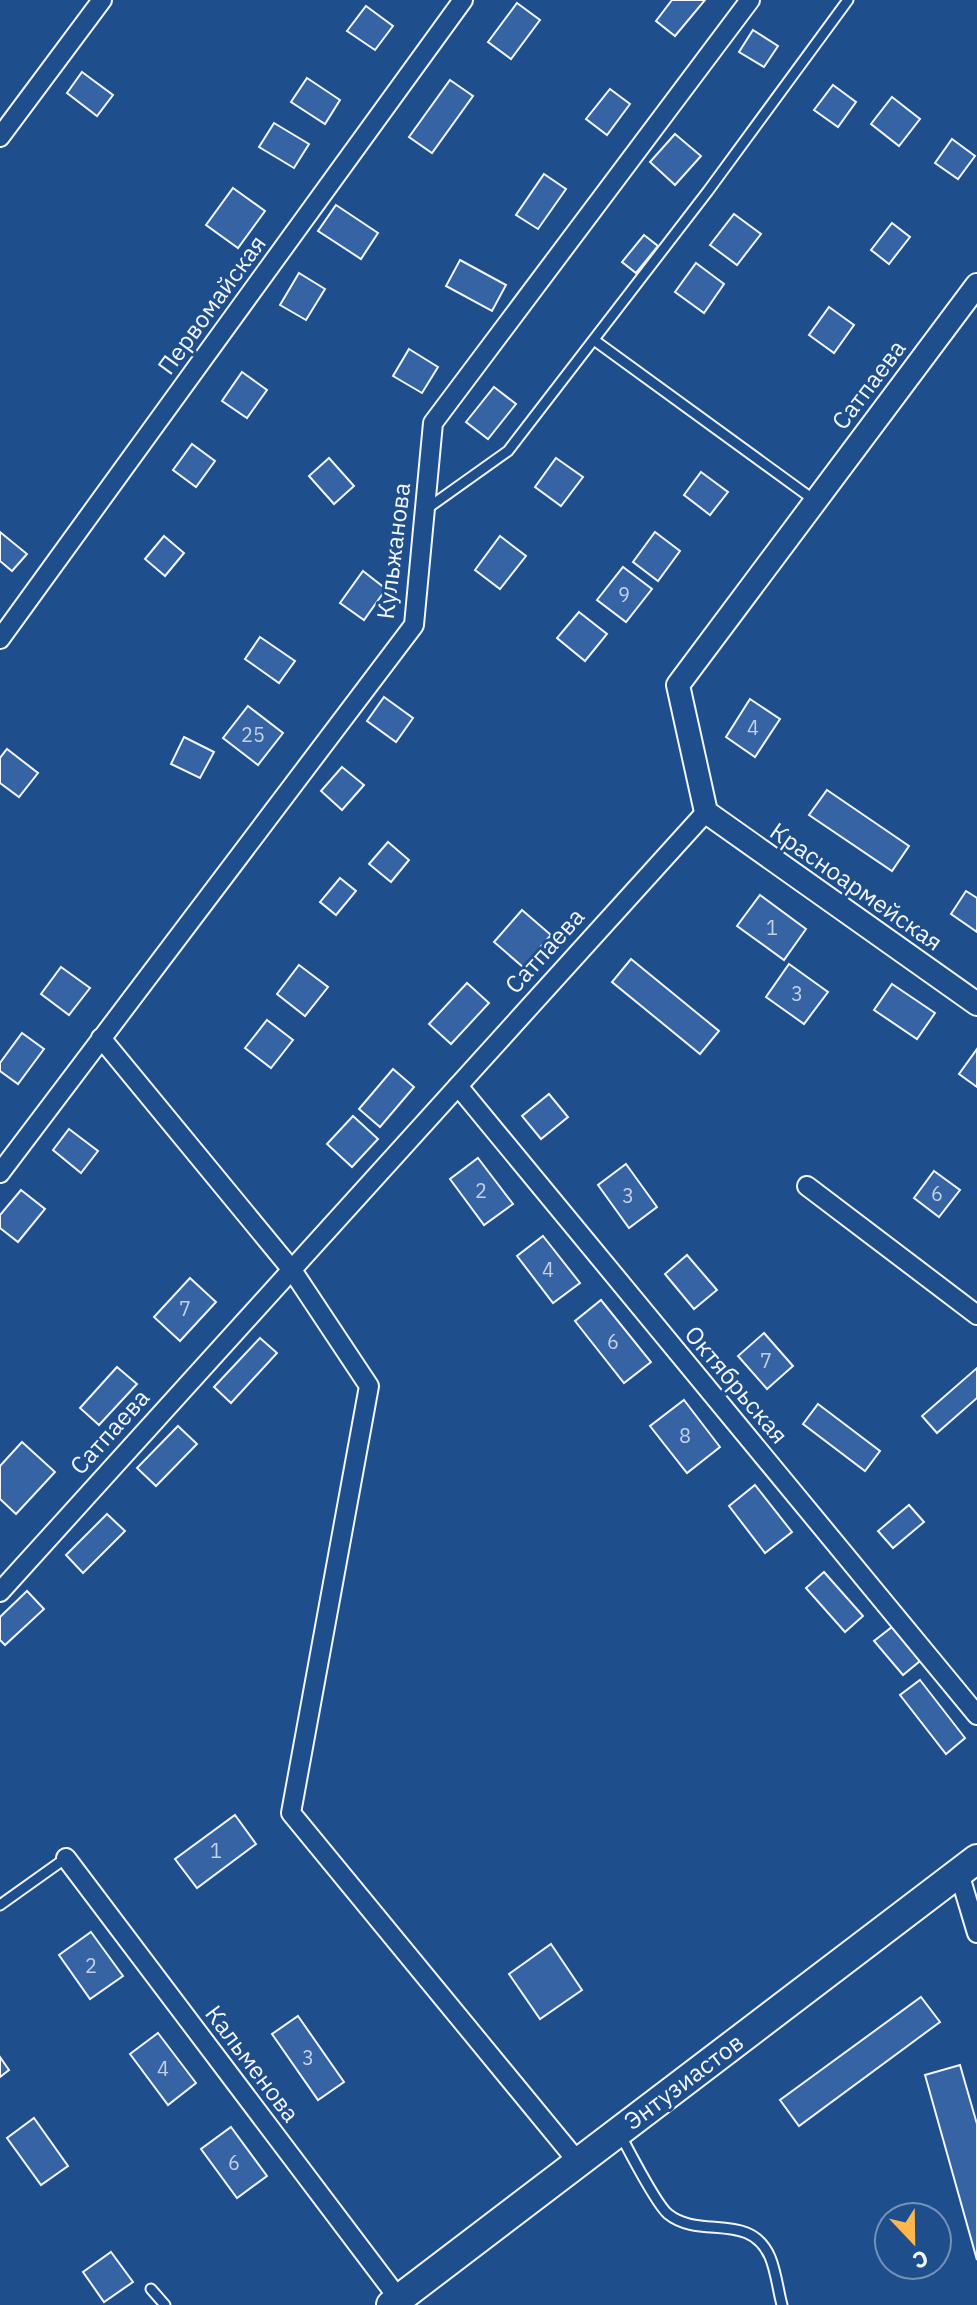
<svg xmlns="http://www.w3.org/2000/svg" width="977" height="2305" font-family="'IBM Plex Sans',sans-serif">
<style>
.building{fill:#3563a3;stroke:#f2f6ff;stroke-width:2}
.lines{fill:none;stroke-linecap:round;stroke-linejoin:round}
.service-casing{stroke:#f2f6ff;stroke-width:13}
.minor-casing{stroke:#f2f6ff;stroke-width:22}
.tertiary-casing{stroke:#f2f6ff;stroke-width:26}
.primary-casing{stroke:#f2f6ff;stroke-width:32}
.service{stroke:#1f4e8c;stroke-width:9}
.minor{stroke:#1f4e8c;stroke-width:18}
.tertiary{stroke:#1f4e8c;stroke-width:22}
.primary{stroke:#1f4e8c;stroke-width:28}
.labels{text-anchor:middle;stroke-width:6;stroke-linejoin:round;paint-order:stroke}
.number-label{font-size:20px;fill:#c3d1e8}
.street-label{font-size:24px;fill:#f2f6ff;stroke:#1f4e8c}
</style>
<rect width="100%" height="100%" fill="#1f4e8c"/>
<!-- building -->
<g class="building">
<path d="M672,0h33l-30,36 -19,-15z"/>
<path d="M517,3l23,17 -29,39 -23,-17z"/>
<path d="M366,6l27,20 -18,24 -28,-19z"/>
<path d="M753,30l25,16 -14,21 -25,-15z"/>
<path d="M82,72l31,23 -16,21 -30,-23z"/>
<path d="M307,78l33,22 -15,24 -34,-22z"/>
<path d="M450,80l23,16 -41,57 -23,-16z"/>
<path d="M833,85l23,17 -18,25 -24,-17z"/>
<path d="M610,89l20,15 -23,31 -21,-16z"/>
<path d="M892,97l28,22 -21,27 -28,-22z"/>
<path d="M274,123l35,21 -15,24 -35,-21z"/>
<path d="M675,134l26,22 -26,29 -25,-23z"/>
<path d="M952,139l23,17 -17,23 -23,-16z"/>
<path d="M544,174l22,15 -28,40 -22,-14z"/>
<path d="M233,188l32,23 -27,37 -32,-23z"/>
<path d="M336,205l42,28 -17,26 -43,-28z"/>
<path d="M734,214l27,20 -24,31 -27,-20z"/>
<path d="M892,223l18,14 -21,27 -18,-14z"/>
<path d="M644,235l14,11 -22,27 -14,-11z"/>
<path d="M460,260l46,25 -14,26 -46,-25z"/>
<path d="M696,263l28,21 -20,29 -29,-21z"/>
<path d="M299,273l26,16 -19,31 -26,-15z"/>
<path d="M829,307l25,18 -20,28 -25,-18z"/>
<path d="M409,349l29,18 -16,26 -29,-17z"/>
<path d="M242,372l25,18 -20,28 -25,-17z"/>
<path d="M494,387l22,17 -28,35 -22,-17z"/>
<path d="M192,444l23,17 -19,26 -23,-17z"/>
<path d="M329,458l25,28 -20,18 -25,-28z"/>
<path d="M556,458l27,19 -22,29 -26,-19z"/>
<path d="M701,472l27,20 -18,23 -26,-20z"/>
<path d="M0,532l27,22 -15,17 -12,-10z"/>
<path d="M655,532l25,19 -22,30 -25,-19z"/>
<path d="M164,536l20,17 -19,23 -20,-17z"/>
<path d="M500,536l26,20 -26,33 -25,-19z"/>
<path d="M623,567l29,22 -26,33 -29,-22z"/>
<path d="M363,571l23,18 -22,31 -24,-17z"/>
<path d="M579,612l28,22 -22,27 -28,-23z"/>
<path d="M260,637l35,24 -16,22 -34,-24z"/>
<path d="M384,697l29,21 -17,24 -29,-21z"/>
<path d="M750,699l30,20 -25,38 -29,-20z"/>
<path d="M248,706l35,27 -25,32 -35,-27z"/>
<path d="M184,737l30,15 -14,26 -29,-14z"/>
<path d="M7,749l31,24 -19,24 -19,-14v-25z"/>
<path d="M342,767l22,18 -22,25 -21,-19z"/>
<path d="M827,790l82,56 -17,25 -83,-56z"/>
<path d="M388,842l21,18 -18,22 -22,-18z"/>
<path d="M340,878l16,13 -20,24 -16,-13z"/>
<path d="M966,891l11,7v34l-26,-18z"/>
<path d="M760,895l46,34 -22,31 -47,-34z"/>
<path d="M522,910l29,25 -28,32 -29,-25z"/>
<path d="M631,959l88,72 -19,23 -88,-72z"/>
<path d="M789,964l39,28 -24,32 -38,-27z"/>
<path d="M299,965l29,22 -23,29 -28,-22z"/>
<path d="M61,967l29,21 -21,27 -28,-21z"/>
<path d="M467,983l22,20 -38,41 -22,-20z"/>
<path d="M892,984l43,29 -18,26 -43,-29z"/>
<path d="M267,1020l26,20 -22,28 -26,-20z"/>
<path d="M22,1033l22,16 -26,35 -18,-13v-8z"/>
<path d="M977,1049v38l-18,-13z"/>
<path d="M393,1069l21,18 -34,40 -21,-18z"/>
<path d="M549,1094l19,23 -27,22 -19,-23z"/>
<path d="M353,1116l25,23 -26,28 -25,-23z"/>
<path d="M69,1129l29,22 -17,22 -28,-23z"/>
<path d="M478,1158l35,46 -29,21 -34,-46z"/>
<path d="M626,1164l31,43 -28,21 -31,-43z"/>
<path d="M934,1171l26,19 -21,27 -25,-19z"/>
<path d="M21,1190l24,19 -27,33 -18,-14v-13z"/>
<path d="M543,1236l37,47 -27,20 -36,-47z"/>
<path d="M687,1255l30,35 -23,19 -29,-35z"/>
<path d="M190,1278l26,24 -36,39 -26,-24z"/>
<path d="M601,1300l50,62 -27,21 -49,-62z"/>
<path d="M764,1333l29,33 -26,23 -29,-33z"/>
<path d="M260,1338l17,15 -46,50 -17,-16z"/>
<path d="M117,1367l20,17 -38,41 -19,-17z"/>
<path d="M977,1368v30l-40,35 -15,-17z"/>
<path d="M684,1400l36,47 -33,26 -37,-47z"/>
<path d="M818,1404l62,47 -15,20 -62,-47z"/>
<path d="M178,1426l19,18 -41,42 -19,-18z"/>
<path d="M22,1442l33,30 -39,42 -16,-15v-33z"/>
<path d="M755,1485l37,47 -27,21 -36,-47z"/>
<path d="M909,1505l15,17 -31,26 -15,-17z"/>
<path d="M107,1514l18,17 -42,42 -17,-18z"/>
<path d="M824,1572l39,44 -18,16 -39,-44z"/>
<path d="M27,1591l17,18 -39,36 -5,-5v-23z"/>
<path d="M892,1627l28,34 -17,14 -29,-34z"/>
<path d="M920,1680l45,58 -19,16 -46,-59z"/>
<path d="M235,1815l21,29 -59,44 -22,-29z"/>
<path d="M91,1932l32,44 -33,23 -31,-44z"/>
<path d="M551,1944l31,46 -42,29 -31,-45z"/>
<path d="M921,1997l19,25 -141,104 -19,-26z"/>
<path d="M298,2016l46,66 -26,18 -46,-66z"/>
<path d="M158,2033l38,50 -28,22 -38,-51z"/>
<path d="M0,2057l9,13 -9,7z"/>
<path d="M960,2065l17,59v136l-52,-185z"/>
<path d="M34,2118l34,48 -27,19 -34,-47z"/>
<path d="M231,2127l36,49 -30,22 -36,-49z"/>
<path d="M111,2252l22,30 -29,20 -21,-30z"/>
</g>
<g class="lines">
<defs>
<g id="service">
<path d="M594,340l220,160"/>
<path d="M425,510l83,-59 200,-260 140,-191"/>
<path d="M0,1905l66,-47"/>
<path d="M620,2134c9,17 36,70 48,80 32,26 82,-3 102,43 6,14 8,33 12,48"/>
<path d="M151,2289l14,16"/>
</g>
<g id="minor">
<path d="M0,137l102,-137"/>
<path d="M0,639l463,-639"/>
<path d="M101,1038l191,232 77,116 -78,427 287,349"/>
<path d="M458,1086l519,629"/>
<path d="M0,1173l414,-548 19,-202 317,-423"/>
<path d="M807,1186l170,129"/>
<path d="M0,1592l706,-780"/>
<path d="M66,1858l333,441"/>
<path d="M959,1873l18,60"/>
</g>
<path id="tertiary" d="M977,285l-299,400 28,127 271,192"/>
<path id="primary" d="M391,2305l586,-446"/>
</defs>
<!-- service casing -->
<use href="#service" class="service-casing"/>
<!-- minor casing -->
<use href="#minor" class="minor-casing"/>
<!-- tertiary casing -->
<use href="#tertiary" class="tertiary-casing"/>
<!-- primary casing -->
<use href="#primary" class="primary-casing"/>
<!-- service -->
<use href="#service" class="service"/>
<!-- minor -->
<use href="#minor" class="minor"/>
<!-- tertiary -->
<use href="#tertiary" class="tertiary"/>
<!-- primary -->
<use href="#primary" class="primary"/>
</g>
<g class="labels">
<!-- number labels -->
<g class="number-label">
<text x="624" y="602">9</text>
<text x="753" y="735">4</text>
<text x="253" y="742">25</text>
<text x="772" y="935">1</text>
<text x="797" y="1001">3</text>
<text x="481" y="1198">2</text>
<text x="937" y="1201">6</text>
<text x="628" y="1203">3</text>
<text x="548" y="1277">4</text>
<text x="185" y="1316">7</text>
<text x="613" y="1349">6</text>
<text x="766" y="1368">7</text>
<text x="685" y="1443">8</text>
<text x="216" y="1858">1</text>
<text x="91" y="1973">2</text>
<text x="308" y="2065">3</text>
<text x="163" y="2076">4</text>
<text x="234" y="2170">6</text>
</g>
<!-- street labels -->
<g class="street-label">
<text transform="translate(212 305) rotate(-54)" y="8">Первомайская</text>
<text transform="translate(869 385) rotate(-53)" y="8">Сатпаева</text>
<text transform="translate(394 551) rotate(-83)" y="8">Кульжанова</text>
<text transform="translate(856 887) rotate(35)" y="8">Красноармейская</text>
<text transform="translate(545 951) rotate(-48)" y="8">Сатпаева</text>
<text transform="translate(736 1385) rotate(50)" y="8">Октябрьская</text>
<text transform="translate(110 1432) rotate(-48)" y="8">Сатпаева</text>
<text transform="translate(252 2064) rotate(53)" y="8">Кальменова</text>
<text transform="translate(684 2082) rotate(-37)" y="8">Энтузиастов</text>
</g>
</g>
<!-- north arrow -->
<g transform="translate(913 2241) rotate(158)"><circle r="38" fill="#1f4e8c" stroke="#7391ba" stroke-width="2"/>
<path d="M0-6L14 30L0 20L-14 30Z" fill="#ffb74d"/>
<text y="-12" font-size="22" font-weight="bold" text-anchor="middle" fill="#f2f6ff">С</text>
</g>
</svg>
